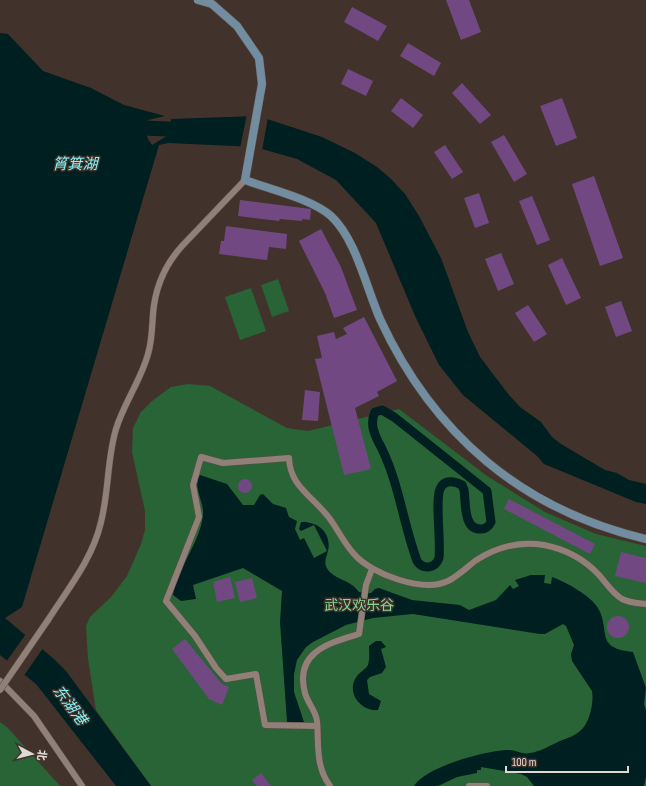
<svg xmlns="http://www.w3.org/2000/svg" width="646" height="786" font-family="'Sofia Sans Condensed','Noto Sans SC',sans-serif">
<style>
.green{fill:#286435}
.water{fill:#001f20}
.pier{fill:#41332c}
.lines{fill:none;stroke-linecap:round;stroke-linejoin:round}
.canal{stroke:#001f20;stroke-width:9}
.river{stroke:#001f20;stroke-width:15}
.building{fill:#724882}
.street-casing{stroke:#5b5049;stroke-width:7}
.secondary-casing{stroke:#5b5049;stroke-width:9}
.street{stroke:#908078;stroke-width:6}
.secondary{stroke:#738da0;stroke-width:8}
.street-bridge-casing{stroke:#5b5049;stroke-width:7;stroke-linecap:butt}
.street-bridge{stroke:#908078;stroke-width:6}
.labels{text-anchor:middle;stroke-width:3;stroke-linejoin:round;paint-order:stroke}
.park-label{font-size:14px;fill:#81d890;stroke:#41332c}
.water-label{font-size:15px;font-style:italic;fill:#81f5f9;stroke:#41332c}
</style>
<rect width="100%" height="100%" fill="#41332c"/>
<!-- green -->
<g class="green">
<path d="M278,279l11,32 -17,6 -11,-32z"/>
<path d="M251,288l15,43 -26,9 -15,-43z"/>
<path d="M188,384l22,2 77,42 21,3 91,-22 88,67 58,36 51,22 50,12v240h-495l-55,-76 -8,-51 -2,-33 4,-9 22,-21 15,-20 14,-32 4,-14v-19l-13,-59 1,-24 8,-16 11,-11 19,-14z"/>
<path d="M0,722l8,6 52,58h-60z"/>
</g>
<!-- water -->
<g class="water">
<path d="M0,33l8,1 35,37 48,17 33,17 41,11 -17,4 -4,8 4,11 4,6 18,-11 1,-15 87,-3 64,21 33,16 22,14 13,11 15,16 14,22 22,42 27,74 12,25 29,38 11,12 21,15 11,15 9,7 44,26 12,3 12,7 17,4v20l-10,-2 -92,-38 -7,-8 -74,-61 -24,-30 -24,-49 -39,-93 -40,-43 -39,-21 -42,-12 -87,-4 -9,2 -137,462 -17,11 49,41 12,12 85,115h-35l-80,-102 -36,-29z"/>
<path d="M200,475l27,9 16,21h11l6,-10 3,-1 10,10 13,4 3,9 8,4 -2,8 5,11 4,-2 10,20 13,-7 -13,-26 -13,6 -2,-2 2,-7c17,-1 31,11 27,29 -1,5 -4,9 -2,15 4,11 18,13 26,19 3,2 5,5 7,7 3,1 9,1 12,1l4,-4 4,-1 33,12 48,5 9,5 27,-10 14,-15 3,4 6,-3 -4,-6 16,-5h14l-1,8 7,1 1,-7c14,5 39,19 46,31 13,23 -4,40 35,44l13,36 -2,16 2,7v66l-2,9h-110l-7,-9 -6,-3 -40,-7v3h-4v3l-20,4 -19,9h-24c11,-19 73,-36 95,-36 7,0 14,5 21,3 9,-1 17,-6 26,-10 7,-4 18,-6 24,-12 10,-8 14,-29 12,-40l-20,-30 -1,-7 3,-9 -8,-19 -3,-2 -18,10h-5l-127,-20 -40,4 -27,7 -33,17 -7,5 -9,13 -3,14v18l10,30h-17l-7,-100 2,-31 -39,-23 -50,17 3,14 -15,2 -8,-6c4,-27 28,-53 30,-81 1,-12 -11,-29 -3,-39z"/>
<path d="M376,641h5l5,6 -5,2 5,18 -4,6 -12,4 -3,3 2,14 12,7 -3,9c-17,2 -33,-18 -21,-34 3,-4 8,-6 11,-11 2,-6 1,-12 1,-19z"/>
</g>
<!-- pier -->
<g class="pier">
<path d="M247,114h11l10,3 -6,34 -22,-3z"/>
<path d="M26,634l17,14 -20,29 -17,-15z"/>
</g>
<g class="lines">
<!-- canal -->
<path class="canal" d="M382,410l12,7 93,74 4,31c-2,4 -5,7 -10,7 -18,1 -15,-27 -17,-39l-2,-5c-7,-4 -18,-6 -22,4 -5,11 1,53 -1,69 -4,11 -16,12 -22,3 -14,-38 -18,-78 -36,-114 -6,-11 -12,-23 -6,-35z"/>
<!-- river -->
<path class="river" d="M144,128l45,2"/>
</g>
<!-- building -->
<g class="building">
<path d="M446,0h23l12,32 -20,8z"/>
<path d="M352,7l35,19 -9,15 -34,-19z"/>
<path d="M408,43l33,20 -7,13 -34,-20z"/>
<path d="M348,69l25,12 -7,15 -25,-12z"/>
<path d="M462,83l29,32 -11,9 -28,-31z"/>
<path d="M401,98l22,17 -10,13 -22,-17z"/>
<path d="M562,98l15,40 -21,8 -16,-40z"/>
<path d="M504,135l23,39 -13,8 -23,-40z"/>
<path d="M445,145l18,27 -11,7 -18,-27z"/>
<path d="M594,176l29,82 -23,8 -28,-82z"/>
<path d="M479,193l10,30 -14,5 -11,-30z"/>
<path d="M532,196l18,44 -13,5 -18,-44z"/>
<path d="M240,200l71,9 -1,11 -8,-1v2l-22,-2 -1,2 -41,-5z"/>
<path d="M226,226l61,8 -1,15 -17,-2 -2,13 -48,-6 2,-13h3z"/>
<path d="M321,229l20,38 16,43 -23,8 -9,-25 -26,-52z"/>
<path d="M501,253l13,31 -16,7 -13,-32z"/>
<path d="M562,258l19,40 -15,7 -18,-40z"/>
<path d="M621,301l11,30 -16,6 -11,-30z"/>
<path d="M528,305l19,29 -13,8 -19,-29z"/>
<path d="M364,317l33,64 -20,11 2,4 -24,12 16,61 -27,6 -29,-116 7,-1 -5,-22 17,-4 2,7 11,-5 -4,-6z"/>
<path d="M305,390l15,2 -2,29 -16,-1z"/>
<circle cx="245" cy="486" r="7"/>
<path d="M509,499l86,45 -5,10 -86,-45z"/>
<path d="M621,552l25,6v25l-31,-7z"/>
<path d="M230,577l5,21 -18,4 -4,-20z"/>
<path d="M252,578l5,20 -17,4 -5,-20z"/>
<circle cx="618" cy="627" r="11"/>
<path d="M185,639l37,45 7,3 -7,18 -13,-6 -37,-50z"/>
<path d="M261,773l10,13h-14l-5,-6z"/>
</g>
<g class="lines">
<defs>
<g id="street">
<path d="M48,620c20,-31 45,-62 53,-98 8,-31 6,-63 15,-93 8,-26 25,-49 32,-75 4,-13 4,-26 5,-40 2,-26 11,-48 29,-68l63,-66"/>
<path d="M0,681l34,35 48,70"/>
<path d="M317,726l-52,-1 -9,-51 -30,5 -10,-11 -21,-32 -29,-35 33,-84 -6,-32 8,-28 22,6 66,-5c1,29 24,38 41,61 8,11 14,24 24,35 17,20 69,39 94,27 10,-5 18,-13 27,-20 21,-14 44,-20 69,-16 21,4 41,15 55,30 8,9 13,18 23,24 8,4 16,4 24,5"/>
<path d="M330,786c-15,-21 -11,-41 -13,-65 -1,-10 -10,-19 -12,-28 -11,-41 24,-50 54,-59l7,-49 6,-16"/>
<path d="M469,786h18"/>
</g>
<path id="secondary" d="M198,0l14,4 25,22 22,32 3,26 -17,96c24,9 67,19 86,36 25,23 35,71 49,103 53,115 142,191 266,220"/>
</defs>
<!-- street casing -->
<use href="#street" class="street-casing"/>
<!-- secondary casing -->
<use href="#secondary" class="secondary-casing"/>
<!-- street -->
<use href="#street" class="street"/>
<!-- secondary -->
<use href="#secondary" class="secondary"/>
<defs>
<path id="street-bridge" d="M0,690l48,-70"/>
</defs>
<!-- street-bridge casing -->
<use href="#street-bridge" class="street-bridge-casing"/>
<!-- street-bridge -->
<use href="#street-bridge" class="street-bridge"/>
</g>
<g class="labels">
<!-- park labels -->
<g class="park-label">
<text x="359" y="610">武汉欢乐谷</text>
</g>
<!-- water labels -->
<g class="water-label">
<text x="75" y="169">筲箕湖</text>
<text transform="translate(70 705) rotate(53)" y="5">东湖港</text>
</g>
</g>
<!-- north arrow -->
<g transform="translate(32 754) rotate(97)" stroke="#41332c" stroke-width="3" paint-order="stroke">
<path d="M0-3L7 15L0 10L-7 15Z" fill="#e1d8d3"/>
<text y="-6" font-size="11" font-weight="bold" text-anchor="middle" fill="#e1d8d3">北</text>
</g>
<!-- scale -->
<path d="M506 766v6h122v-6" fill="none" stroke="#e1d8d3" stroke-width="2"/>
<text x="512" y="766" font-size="12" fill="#e1d8d3" stroke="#41332c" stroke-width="3" paint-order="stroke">100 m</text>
</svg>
